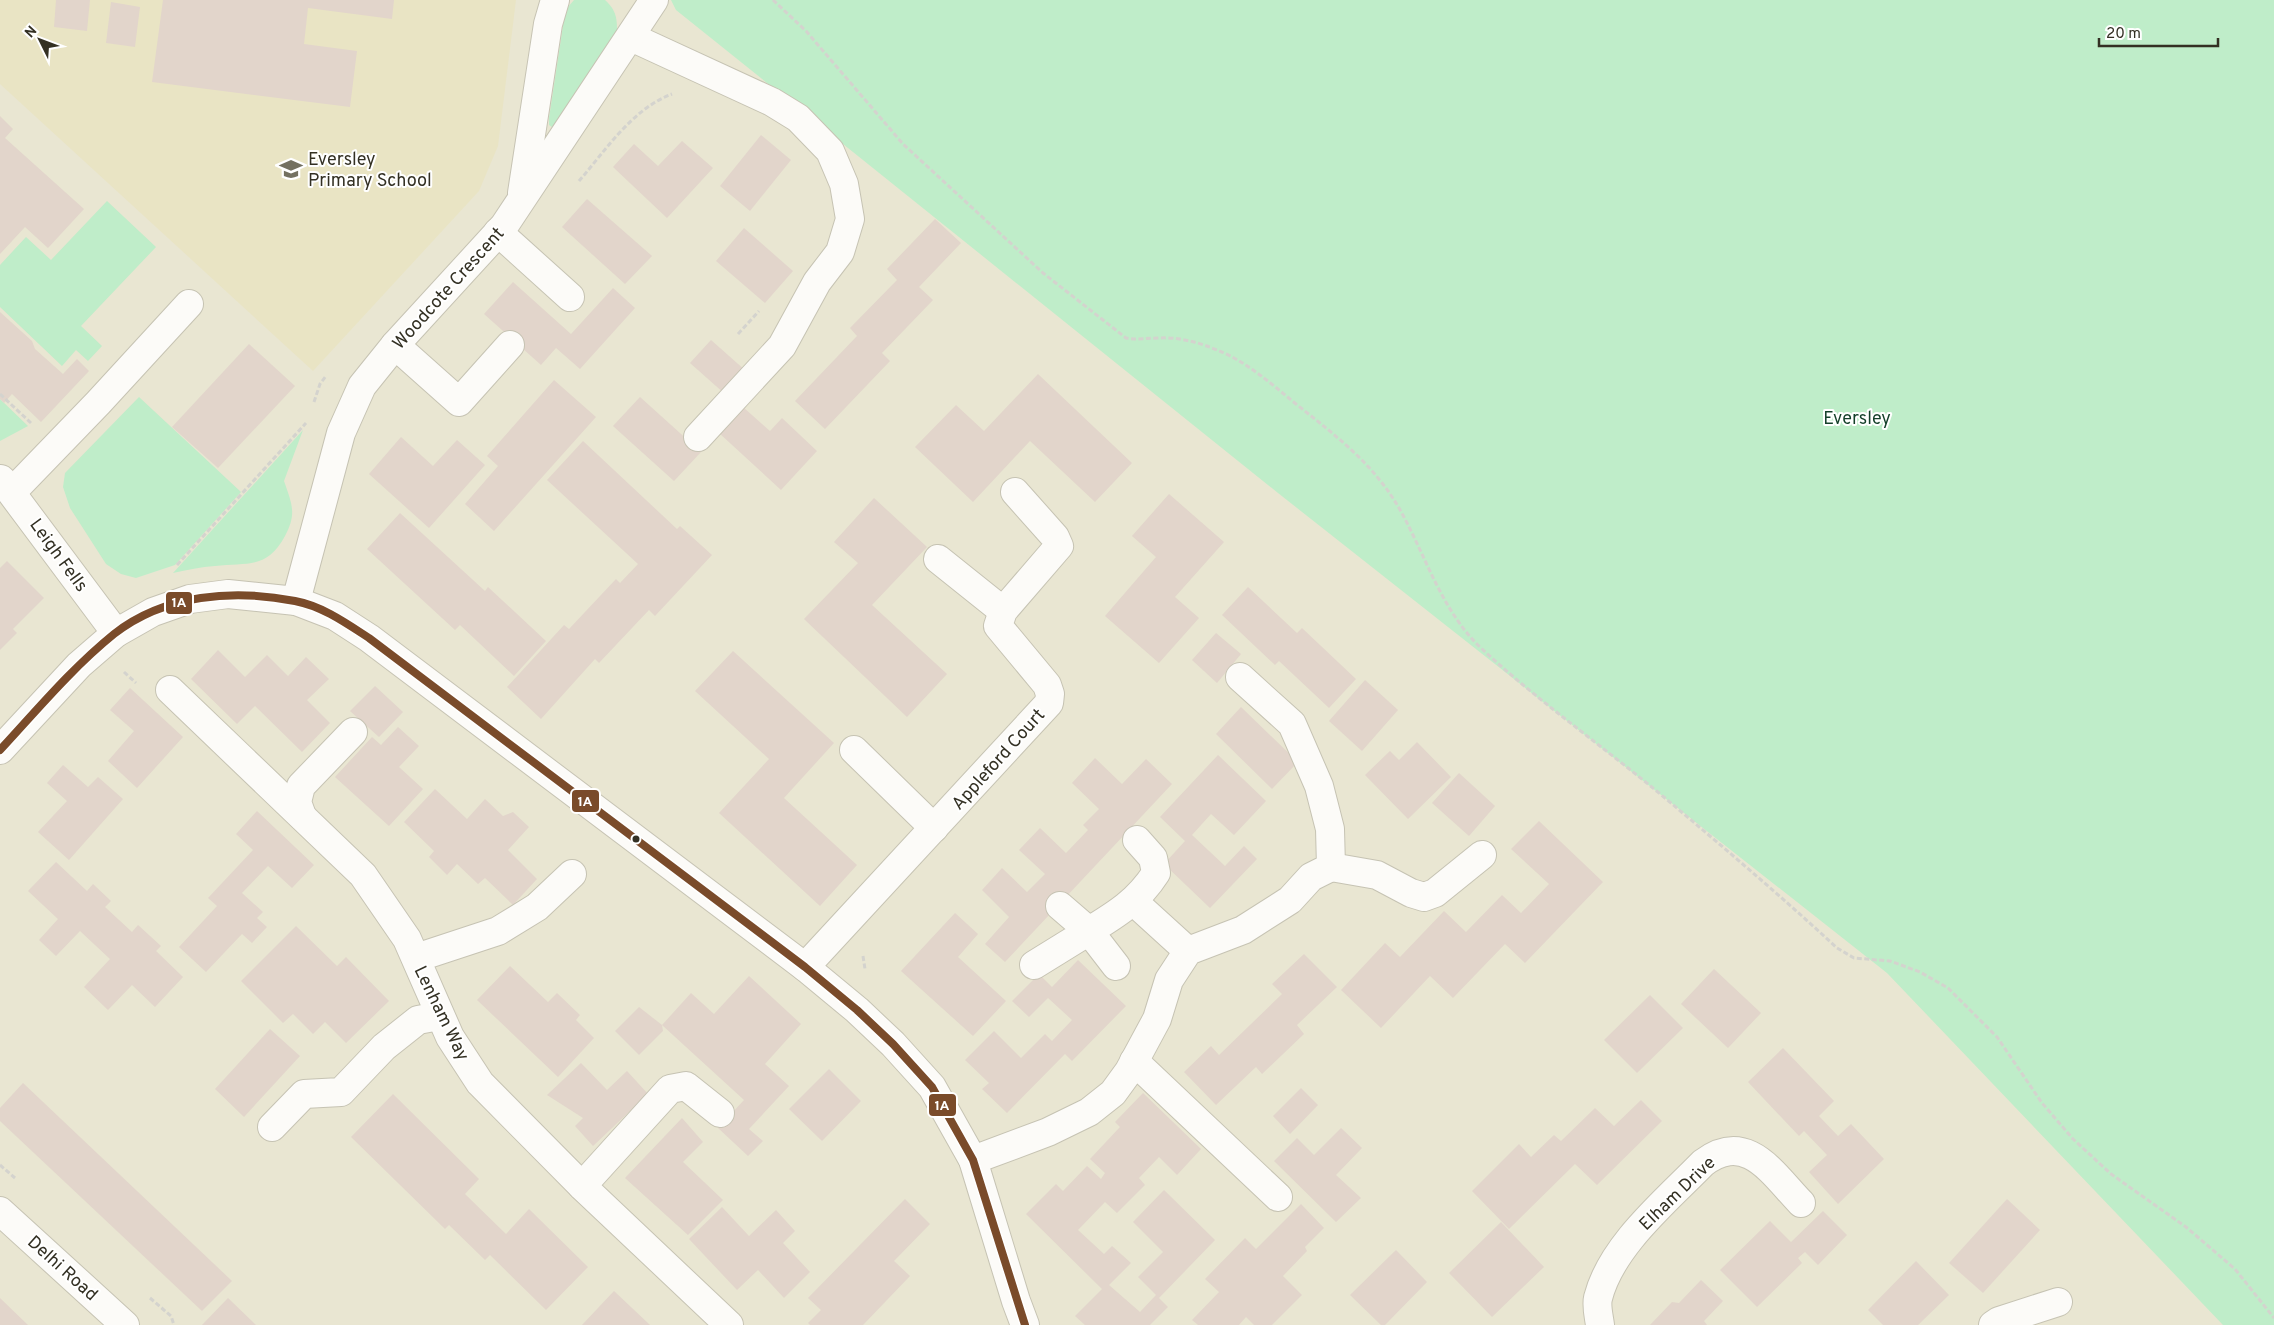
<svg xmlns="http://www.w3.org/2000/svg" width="2274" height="1325" font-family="Overpass,sans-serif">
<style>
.built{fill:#e9e4c4}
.green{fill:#bfedc9}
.building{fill:#e2d5cb}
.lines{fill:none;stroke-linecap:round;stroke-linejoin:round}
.street-casing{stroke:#c6c3b3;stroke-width:30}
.path{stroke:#d4d3ce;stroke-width:3;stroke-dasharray:5 2.5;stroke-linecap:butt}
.street{stroke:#fcfbf8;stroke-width:28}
.bus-1-casing{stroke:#fff;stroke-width:11}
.bus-1{stroke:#7a4b2a;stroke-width:8}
.bus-dot{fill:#333023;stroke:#fff;stroke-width:2}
.labels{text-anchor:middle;stroke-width:4;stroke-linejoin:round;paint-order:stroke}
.poi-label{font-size:18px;fill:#333023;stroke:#fff;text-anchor:start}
.street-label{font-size:18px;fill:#333023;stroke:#fff}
.park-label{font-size:18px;fill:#133f29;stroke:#fff}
.line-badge{stroke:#fff;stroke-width:2}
.badge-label{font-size:14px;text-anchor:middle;font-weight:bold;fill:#fff}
</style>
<rect width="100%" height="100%" fill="#e9e6d2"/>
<!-- built -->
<path class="built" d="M0,0h516l-18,146 -19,45 -166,180 -313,-287z"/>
<!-- green -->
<g class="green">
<path d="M574,0h31c12,11 12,19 12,34l-62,92 -3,1 -3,-2v-7l15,-99 4,-12z"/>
<path d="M671,0h1603v1325h-51l-336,-352 -609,-480 -602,-483z"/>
<path d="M107,201l49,46 -75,79 21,20 -14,15 -12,-11 -14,16 -62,-59v-42l26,-28 25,23z"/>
<path d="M139,397l102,95 -66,73 -39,13 -15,-4 -15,-10 -36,-56 -7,-21 2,-14z"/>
<path d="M0,399l28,27 -28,15z"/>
<path d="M303,430l-19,51c8,23 13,33 1,55 -18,34 -39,26 -70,30 -14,1 -28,4 -42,7z"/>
</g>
<!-- building -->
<g class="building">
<path d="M56,0h34l-3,31 -33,-4z"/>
<path d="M163,0h231l-2,19 -84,-11 -4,36 53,7 -7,56 -198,-25z"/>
<path d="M111,2l29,5 -5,40 -29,-4z"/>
<path d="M0,116l13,13 -8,9 79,71 -36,39 -23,-21 -25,27z"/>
<path d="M761,135l30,25 -41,51 -30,-25z"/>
<path d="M682,141l31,27 -46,50 -54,-51 21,-23 24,22z"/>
<path d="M587,199l65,57 -27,28 -63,-57z"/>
<path d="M935,219l26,24 -42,44 14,13 -51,53 8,8 -65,68 -30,-28 62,-65 -7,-8 47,-48 -10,-11z"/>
<path d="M744,228l49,43 -28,32 -49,-42z"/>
<path d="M513,282l58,52 42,-46 22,20 -55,61 -24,-21 -15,17 -57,-51z"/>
<path d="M0,312l32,29 3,8 28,25 14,-15 12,12 -48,51 -29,-28 -8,9 -4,-4z"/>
<path d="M711,340l35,31 -21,23 -35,-31z"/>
<path d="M249,344l46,42 -77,82 -46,-41z"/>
<path d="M1038,374l94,89 -37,39 -65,-61 -57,61 -58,-55 41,-42 28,26z"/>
<path d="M554,380l42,37 -102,114 -29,-27 33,-38 -11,-10z"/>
<path d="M640,397l61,55 -27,29 -61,-55z"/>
<path d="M743,407l27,24 12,-13 35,33 -36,39 -62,-57z"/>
<path d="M401,437l32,29 24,-26 28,25 -56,63 -60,-54z"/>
<path d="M583,441l94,88 3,-3 32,29 -57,61 -6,-6 -50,53 -4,-4 -54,60 -34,-32 57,-62 5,4 47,-50 4,4 18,-19 -91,-84z"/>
<path d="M1169,494l55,48 -49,55 24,21 -40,45 -54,-47 51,-59 -24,-21z"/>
<path d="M874,498l53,49 -55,58 75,69 -40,43 -103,-98 54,-56 -24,-21z"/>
<path d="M400,513l85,78 3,-4 58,54 -32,35 -54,-51 -5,5 -88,-81z"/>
<path d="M7,561l37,37 -31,31 4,4 -17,17v-82z"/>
<path d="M1248,587l49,46 5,-5 54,51 -27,29 -50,-47 -4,4 -53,-50z"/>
<path d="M1216,633l25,21 -24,29 -25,-23z"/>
<path d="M218,650l27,27 22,-22 21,21 18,-19 23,22 -22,21 23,23 -28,29 -47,-46 -18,18 -46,-45z"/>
<path d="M733,651l101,92 -50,55 73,67 -37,41 -101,-93 50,-54 -74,-68z"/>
<path d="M1365,680l33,30 -36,41 -33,-30z"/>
<path d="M375,686l28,26 -24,25 -29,-26z"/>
<path d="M130,688l53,49 -46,51 -29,-27 26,-30 -24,-21z"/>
<path d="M1241,707l57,55 -26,27 -56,-55z"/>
<path d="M398,727l21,19 -20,21 24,22 -34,37 -54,-49 37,-40 9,8z"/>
<path d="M1417,742l34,35 -43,42 -43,-44 25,-24 9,9z"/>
<path d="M1218,755l48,46 -32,34 -23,-21 -19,21 33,31 19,-20 13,13 -47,49 -46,-44 21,-23 -25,-24z"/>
<path d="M1095,758l27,26 24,-25 26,25 -167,178 -20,-18 24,-27 -27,-27 20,-22 25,24 18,-18 -26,-24 21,-22 26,25 22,-23 -5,-5 16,-16 -27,-26z"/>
<path d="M63,765l25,22 10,-10 25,22 -54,61 -31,-28 29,-31 -20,-18z"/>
<path d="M1459,773l36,33 -26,30 -37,-33z"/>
<path d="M435,789l32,30 18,-20 18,17 10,-4 16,15 -21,23 29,29 -24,26 -28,-27 -7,6 -21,-20 -10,11 -18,-18 5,-6 -30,-29z"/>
<path d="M257,811l57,54 -22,23 -24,-22 -26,27 21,19 -6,6 10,9 -15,16 -10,-9 -36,38 -27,-25 38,-41 -9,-8 45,-48 -17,-16z"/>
<path d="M1539,821l64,61 -78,81 -20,-19 -52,54 -23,-22 -49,52 -40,-38 44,-47 15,14 44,-46 22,21 36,-37 19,18 28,-29 -38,-35z"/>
<path d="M56,862l31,29 6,-7 18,17 -6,6 27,25 6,-7 23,21 -5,5 27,26 -28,30 -23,-22 -24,25 -24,-23 26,-28 -30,-28 -24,25 -17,-16 19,-21 -30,-28z"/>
<path d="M955,913l23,21 -20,23 48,44 -33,35 -72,-65z"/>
<path d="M296,926l41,40 9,-9 43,44 -43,42 -21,-21 -12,12 -20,-20 -10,9 -42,-42z"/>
<path d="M1304,954l33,33 -40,38 7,9 -42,40 -6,-7 -40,38 -32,-33 27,-26 8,9 63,-61 -10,-10z"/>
<path d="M1078,960l48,46 -54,55 -7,-7 -58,59 -25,-24 7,-6 -24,-23 29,-29 27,27 24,-24 7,7 20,-21 -24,-22 -19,19 -17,-16 27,-27 13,13z"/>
<path d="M510,966l38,36 9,-9 23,22 -4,5 18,18 -36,39 -81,-77z"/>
<path d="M1714,969l47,44 -33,35 -47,-44z"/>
<path d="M749,976l52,48 -36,40 24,22 -40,43 14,12 -15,15 -30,-28 26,-28 -82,-75 29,-32 23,21z"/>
<path d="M1650,995l33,33 -46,45 -33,-33z"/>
<path d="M639,1007l23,18 1,6 -24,24 -24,-24z"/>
<path d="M270,1029l30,27 -56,61 -29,-28z"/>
<path d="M1783,1048l51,53 -15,15 19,20 13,-12 33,35 -46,45 -29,-32 18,-17 -23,-24 -5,5 -51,-54z"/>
<path d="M581,1063l26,27 20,-19 21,23 -55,52 -18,-20 8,-8 -36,-23z"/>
<path d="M829,1069l32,32 -39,40 -33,-32z"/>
<path d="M23,1083l209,198 -30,30 -202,-190v-13z"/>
<path d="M1301,1088l17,17 -28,29 -17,-18z"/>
<path d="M1143,1093l58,56 -24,26 -18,-18 -20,21 6,7 -28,28 -12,-11 -27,28 26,24 8,-8 19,17 -22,22 31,27 16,-17 -18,-18 25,-25 -30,-30 31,-32 51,50 -56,58 9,9 -18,18h-65l-10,-9 27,-27 -76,-75 30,-30 7,7 24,-25 14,13 4,-6 -15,-14 30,-32 -5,-5z"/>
<path d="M393,1094l86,85 -14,15 41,40 23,-25 59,58 -42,43 -56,-55 -5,5 -36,-35 -4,4 -94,-92z"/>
<path d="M1641,1100l21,21 -65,64 -22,-21 -66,65 -37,-38 47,-47 12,13 23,-22 7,6 34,-33 19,18z"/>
<path d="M682,1118l21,24 -20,20 40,38 -35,35 -63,-57z"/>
<path d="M1341,1128l21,20 -26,27 25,23 -25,24 -62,-61 23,-23 17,17z"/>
<path d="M905,1199l25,25 -36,37 16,15 -47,49h-53l-2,-2 13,-13 -13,-12z"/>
<path d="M2007,1199l33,31 -57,63 -34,-30z"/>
<path d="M1301,1204l23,24 -19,19 2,4 -24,25 19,19 -30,30h-18l-8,-8 -7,8h-41l-6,-5 27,-28 -14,-13 40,-41 11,11z"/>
<path d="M722,1207l27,29 27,-26 19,21 -12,12 27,29 -26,26 -26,-28 -21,20 -48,-51z"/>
<path d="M1823,1211l24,24 -29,30 -13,-13 -7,6 4,5 -45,44 -37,-37 50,-49 21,21z"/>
<path d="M1501,1222l43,45 -52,50 -43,-44z"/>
<path d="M1396,1250l31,32 -42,43h-4l-31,-30z"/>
<path d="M1916,1261l33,34 -31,30h-35l-15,-15z"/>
<path d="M1701,1280l22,21 -19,20 3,4h-57l22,-23 7,1z"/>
<path d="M614,1291l36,34h-68z"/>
<path d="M0,1298l28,27h-28z"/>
<path d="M228,1298l28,27h-54z"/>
</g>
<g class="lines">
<defs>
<g id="street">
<path d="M631,37l141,65 26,16 32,33 14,33 6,35 -10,33 -23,30 -35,64 -84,91"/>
<path d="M522,193l26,-169 7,-24"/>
<path d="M498,232l72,65"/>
<path d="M395,345l64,57 51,-57"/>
<path d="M1,479l115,154"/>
<path d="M12,492l86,-89 91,-99"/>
<path d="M938,559l65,52"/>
<path d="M296,601l45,-168 21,-47 33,-41 109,-119 150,-226"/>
<path d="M170,690l193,185 44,64 43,98 30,46 102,103 147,139"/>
<path d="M0,750l79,-85 37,-32 37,-21 37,-13 38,-5 68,7 39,15 34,22 436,329 52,43 36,34 39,43 41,73 43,141 9,24"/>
<path d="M854,750l80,78"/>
<path d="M302,816l-5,-14 4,-16 52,-54"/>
<path d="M1331,867l46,8 34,18 13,4 11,-4 47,-38"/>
<path d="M1133,901l55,50"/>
<path d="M416,958l82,-27 39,-24 35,-33"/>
<path d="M1034,965l55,-34 -29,-25"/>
<path d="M1116,966l-27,-35c28,-17 49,-30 67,-58l-3,-15 -16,-18"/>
<path d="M805,967l244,-264 1,-9 -3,-9 -49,-59 5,-15 56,-65 -4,-9 -40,-45"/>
<path d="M1134,1061l144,136"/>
<path d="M272,1127l32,-33 37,-2 43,-45 34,-27 21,-4"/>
<path d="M973,1160l75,-28 41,-20 24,-19 16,-22 28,-52 12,-39 19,-29 55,-21 47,-30 21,-23 20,-10 -1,-38 -11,-43 -27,-62 -52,-47"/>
<path d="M582,1186l88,-97 16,-3 34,27"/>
<path d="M0,1211l125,114"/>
<path d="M1600,1325c-1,-8 -4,-19 -2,-27 13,-52 68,-97 105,-135 44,-33 69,10 98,40"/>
<path d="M1993,1325l6,-4 59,-19"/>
</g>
</defs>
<!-- street casing -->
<use href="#street" class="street-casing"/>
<!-- path -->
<g class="path">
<path d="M773,0l33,31 97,113 140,129 83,65c12,2 22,0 34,0 17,-1 37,4 52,10 33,12 57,34 84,56 44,35 83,64 109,115 23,44 39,94 76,129 58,54 123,99 184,150 58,49 116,98 172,150l17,10 36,3 30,11 28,16 49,49 45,66 31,36 38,35 75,53 49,42 39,49"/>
<path d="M579,181c27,-31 53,-72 93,-87"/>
<path d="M738,334l21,-23"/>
<path d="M0,394l31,29"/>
<path d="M314,402l6,-18 6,-8"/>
<path d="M177,565l129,-142"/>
<path d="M124,672l12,11"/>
<path d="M863,956l2,13"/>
<path d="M0,1165l15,13"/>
<path d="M150,1298l21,18 3,9"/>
</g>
<!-- street -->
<use href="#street" class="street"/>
<defs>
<path id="bus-1" d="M0,750c37,-40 72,-82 114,-116 51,-40 120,-45 181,-33 27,5 51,22 74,37l436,329 52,43 36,34 39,43 41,73 52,165"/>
</defs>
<!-- bus-1 casing -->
<use href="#bus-1" class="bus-1-casing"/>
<!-- bus-1 -->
<use href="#bus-1" class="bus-1"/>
</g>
<!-- icons -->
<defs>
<symbol id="school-bare" viewBox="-9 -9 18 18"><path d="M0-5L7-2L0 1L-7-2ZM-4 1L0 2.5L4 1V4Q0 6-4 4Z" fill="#737060" stroke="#fff" stroke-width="2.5" paint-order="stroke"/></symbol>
</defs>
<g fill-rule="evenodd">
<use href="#school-bare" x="275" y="153" width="32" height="32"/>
</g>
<!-- markers -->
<circle class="bus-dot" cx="636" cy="839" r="4.5"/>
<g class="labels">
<!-- poi labels -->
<g class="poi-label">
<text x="308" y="165">Eversley<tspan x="308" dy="21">Primary School</tspan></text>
</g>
<!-- street labels -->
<g class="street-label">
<text transform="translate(448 288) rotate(-48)" y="6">Woodcote Crescent</text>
<text transform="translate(59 555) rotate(54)" y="6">Leigh Fells</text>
<text transform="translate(998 759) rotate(-48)" y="6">Appleford Court</text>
<text transform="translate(442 1013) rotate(64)" y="6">Lenham Way</text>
<text transform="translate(1677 1193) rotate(-44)" y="6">Elham Drive</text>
<text transform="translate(63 1268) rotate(42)" y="6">Delhi Road</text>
</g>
<!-- park labels -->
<g class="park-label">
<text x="1857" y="424">Eversley</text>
</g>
</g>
<g class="line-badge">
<rect x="165" y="591" width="28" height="24" rx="5" fill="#7a4b2a"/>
<rect x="571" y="789" width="29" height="24" rx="5" fill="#7a4b2a"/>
<rect x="928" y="1093" width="29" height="24" rx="5" fill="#7a4b2a"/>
</g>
<g class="badge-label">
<text x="179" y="607">1A</text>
<text x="585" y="806">1A</text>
<text x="942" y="1110">1A</text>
</g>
<!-- north arrow -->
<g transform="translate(40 40) rotate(312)" stroke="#ffffff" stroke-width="4" paint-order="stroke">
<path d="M0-4L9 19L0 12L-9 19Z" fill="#333023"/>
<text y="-8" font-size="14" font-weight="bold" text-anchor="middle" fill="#333023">N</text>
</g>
<!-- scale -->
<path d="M2099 38v8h119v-8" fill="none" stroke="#333023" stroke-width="2.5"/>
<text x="2106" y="38" font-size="15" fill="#333023" stroke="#ffffff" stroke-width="4" paint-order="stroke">20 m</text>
</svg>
